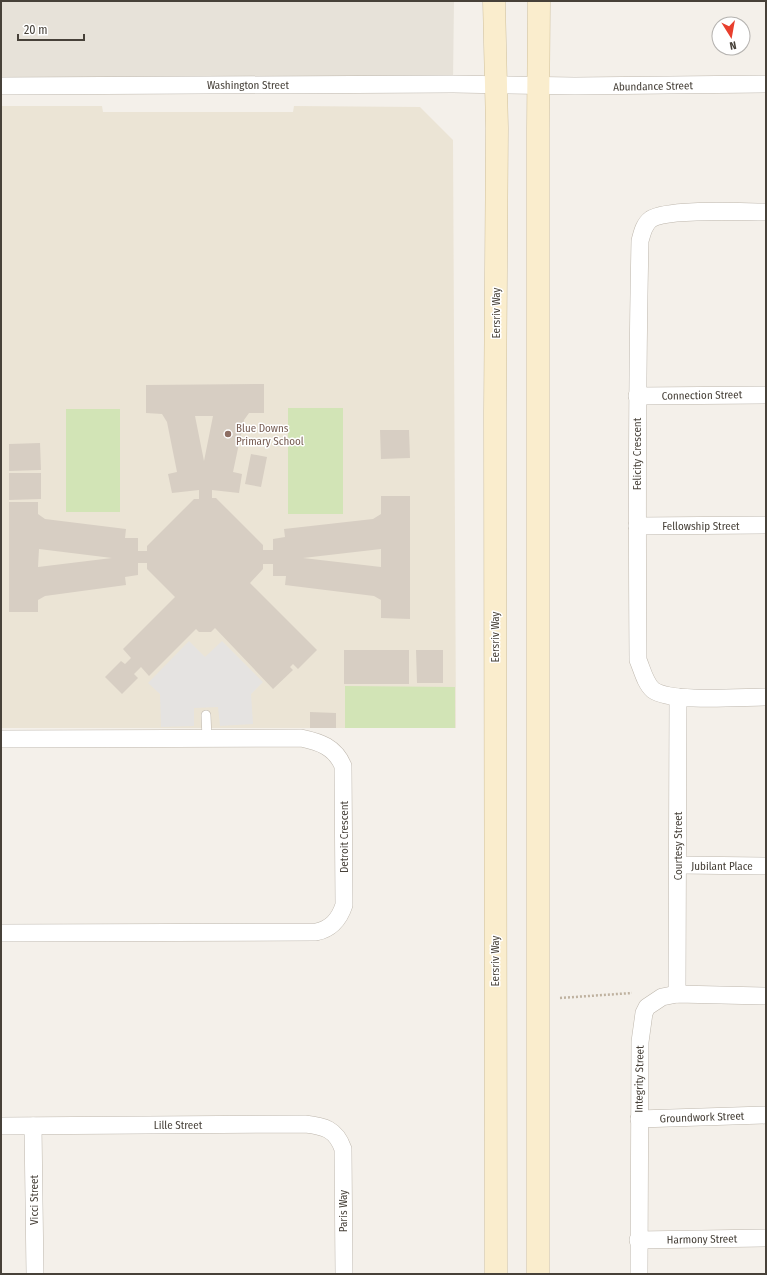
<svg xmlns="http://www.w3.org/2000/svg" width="767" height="1275" font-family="'Fira Sans Condensed',sans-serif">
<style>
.residential{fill:#e7e2d9}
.education{fill:#ebe4d5}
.green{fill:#d2e4b6}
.parking{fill:#e5e3e1}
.building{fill:#d7cec3;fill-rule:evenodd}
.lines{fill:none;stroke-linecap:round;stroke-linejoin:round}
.service-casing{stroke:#beb7ad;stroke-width:10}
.minor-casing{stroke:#beb7ad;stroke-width:18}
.secondary-casing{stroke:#cfc09d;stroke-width:23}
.path{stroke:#bfb2a0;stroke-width:2.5;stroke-dasharray:2 2;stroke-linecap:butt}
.service{stroke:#fff;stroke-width:9}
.minor{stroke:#fff;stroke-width:17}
.secondary{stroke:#faedcd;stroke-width:22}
.education-dot{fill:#8d6e63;stroke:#fff;stroke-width:1.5}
.labels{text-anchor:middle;stroke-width:3;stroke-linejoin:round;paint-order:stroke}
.street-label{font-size:11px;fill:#474139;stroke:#fff}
.education-label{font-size:11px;fill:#785e54;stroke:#fff;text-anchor:start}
</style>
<rect width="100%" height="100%" fill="#f4f0ea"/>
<!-- residential -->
<path class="residential" d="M1,1h453l-1,81h-452z"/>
<!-- education -->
<path class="education" d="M1,106h101l1,6h190l1,-6 126,1 33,33 3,588h-455z"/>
<!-- green -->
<g class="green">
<rect x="288" y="408" width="55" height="106"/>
<rect x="66" y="409" width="54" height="103"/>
<path d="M345,686l110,1v41h-110z"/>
</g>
<!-- parking -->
<path class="parking" d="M189,641l16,16 17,-16 41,41 -12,12 2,30 -33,2 -2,-19 -24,1v18l-33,1 -1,-33 -12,-11z"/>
<!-- building -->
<g class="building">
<path d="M264,384v29h-15l-5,7 -11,52 9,2 -3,19 -27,-3v8h4l47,47v5h10v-11l12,-2 -1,-8 89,-10 8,-5v-18h29v123l-29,-1v-18l-7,-4 -89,-11 1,-9h-13v-12h-10v5l-13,14 67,67 -19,19 -5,-5 -3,3 3,3 -20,19 -58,-61 -4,4h-12l-3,-3 -47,47 -8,-9 -7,7 4,4 -16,16 -17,-17 16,-16 4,3 6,-6 -8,-9 52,-52 -28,-28v-6h-9v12l-13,2 1,8 -81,11 -7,4v12h-29v-110h29v12l7,5 81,10 -1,9h13v13h9v-5l47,-47h5v-9l-27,3 -4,-19 9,-2 -10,-50 -5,-8 -16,-1v-28zM195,416h18l-9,45zM39,549l73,9 -74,9zM381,549v18l-78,-9z"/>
<path d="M380,430h29l1,28 -29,1z"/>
<path d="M40,443l1,27 -32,1v-27z"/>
<path d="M251,454l16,3 -6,30 -16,-3z"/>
<path d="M9,473h32v26l-32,1z"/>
<rect x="344" y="650" width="65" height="34"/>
<path d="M416,650h27v33h-26z"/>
<path d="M310,712l26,1v15h-26z"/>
</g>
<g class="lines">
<defs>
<path id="service" d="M206,715l1,24"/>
<g id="minor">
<path d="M1,86l452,-2 122,2 191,-2"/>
<path d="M766,212c-25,0 -97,-4 -115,7 -7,5 -9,14 -11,22 -3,139 -3,279 -2,419 4,9 7,23 15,30 18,13 89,7 113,7"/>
<path d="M637,396l129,-1"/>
<path d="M637,526l129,-1"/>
<path d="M1,739l300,-1c19,4 34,9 42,28l1,139c-5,15 -13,24 -28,27l-315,1"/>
<path d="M679,865l87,1"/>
<path d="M677,994l1,-297"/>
<path d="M639,1119l127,-4"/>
<path d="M1,1126l304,-2c19,2 31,5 38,25l1,125"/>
<path d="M33,1126l2,148"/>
<path d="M638,1240l128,-2"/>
<path d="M639,1274l1,-232 4,-29 3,-6 15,-10 15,-3 89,2"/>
</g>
<g id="secondary">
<path d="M494,1l3,127 -2,285 1,861"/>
<path d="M538,1274v-1145l1,-128"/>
</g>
</defs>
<!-- service casing -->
<use href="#service" class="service-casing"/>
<!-- minor casing -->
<use href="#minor" class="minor-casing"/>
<!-- secondary casing -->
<use href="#secondary" class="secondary-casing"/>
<!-- path -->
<path class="path" d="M560,998l72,-5"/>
<!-- service -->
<use href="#service" class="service"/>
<!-- minor -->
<use href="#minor" class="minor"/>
<!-- secondary -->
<use href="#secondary" class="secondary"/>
</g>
<!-- markers -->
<circle class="education-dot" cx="228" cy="434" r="4"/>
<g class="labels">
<!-- street labels -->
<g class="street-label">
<text x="248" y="89">Washington Street</text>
<text transform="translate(653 86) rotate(-1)" y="4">Abundance Street</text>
<text transform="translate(496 313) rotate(-90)" y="4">Eersriv Way</text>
<text transform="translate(702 395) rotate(-1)" y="4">Connection Street</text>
<text transform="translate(637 454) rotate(-90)" y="4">Felicity Crescent</text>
<text x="701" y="530">Fellowship Street</text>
<text transform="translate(495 637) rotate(-90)" y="4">Eersriv Way</text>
<text transform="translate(344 837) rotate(-90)" y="4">Detroit Crescent</text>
<text transform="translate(678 846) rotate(-90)" y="4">Courtesy Street</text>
<text x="722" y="870">Jubilant Place</text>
<text transform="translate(495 961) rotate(-90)" y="4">Eersriv Way</text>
<text transform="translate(639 1079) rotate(-89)" y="4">Integrity Street</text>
<text transform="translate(702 1117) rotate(-2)" y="4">Groundwork Street</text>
<text x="178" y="1129">Lille Street</text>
<text transform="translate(34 1200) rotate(-90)" y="4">Vicci Street</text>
<text transform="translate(343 1211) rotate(-90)" y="4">Paris Way</text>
<text transform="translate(702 1239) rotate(-1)" y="4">Harmony Street</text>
</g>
<!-- education labels -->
<g class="education-label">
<text x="236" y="432">Blue Downs<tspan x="236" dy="13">Primary School</tspan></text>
</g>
</g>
<!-- border -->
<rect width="767" height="1275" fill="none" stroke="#474139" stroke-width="4"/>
<!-- north arrow -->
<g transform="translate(731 36) rotate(169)"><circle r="19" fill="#ffffff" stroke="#b5b3b0"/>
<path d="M0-3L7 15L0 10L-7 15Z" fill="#e83f2d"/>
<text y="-6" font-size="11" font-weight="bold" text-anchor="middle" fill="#474139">N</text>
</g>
<!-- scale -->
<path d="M18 34v6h66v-6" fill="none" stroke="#474139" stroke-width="2"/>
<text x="24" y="34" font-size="12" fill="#474139" stroke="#ffffff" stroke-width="3" paint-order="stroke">20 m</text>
</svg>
